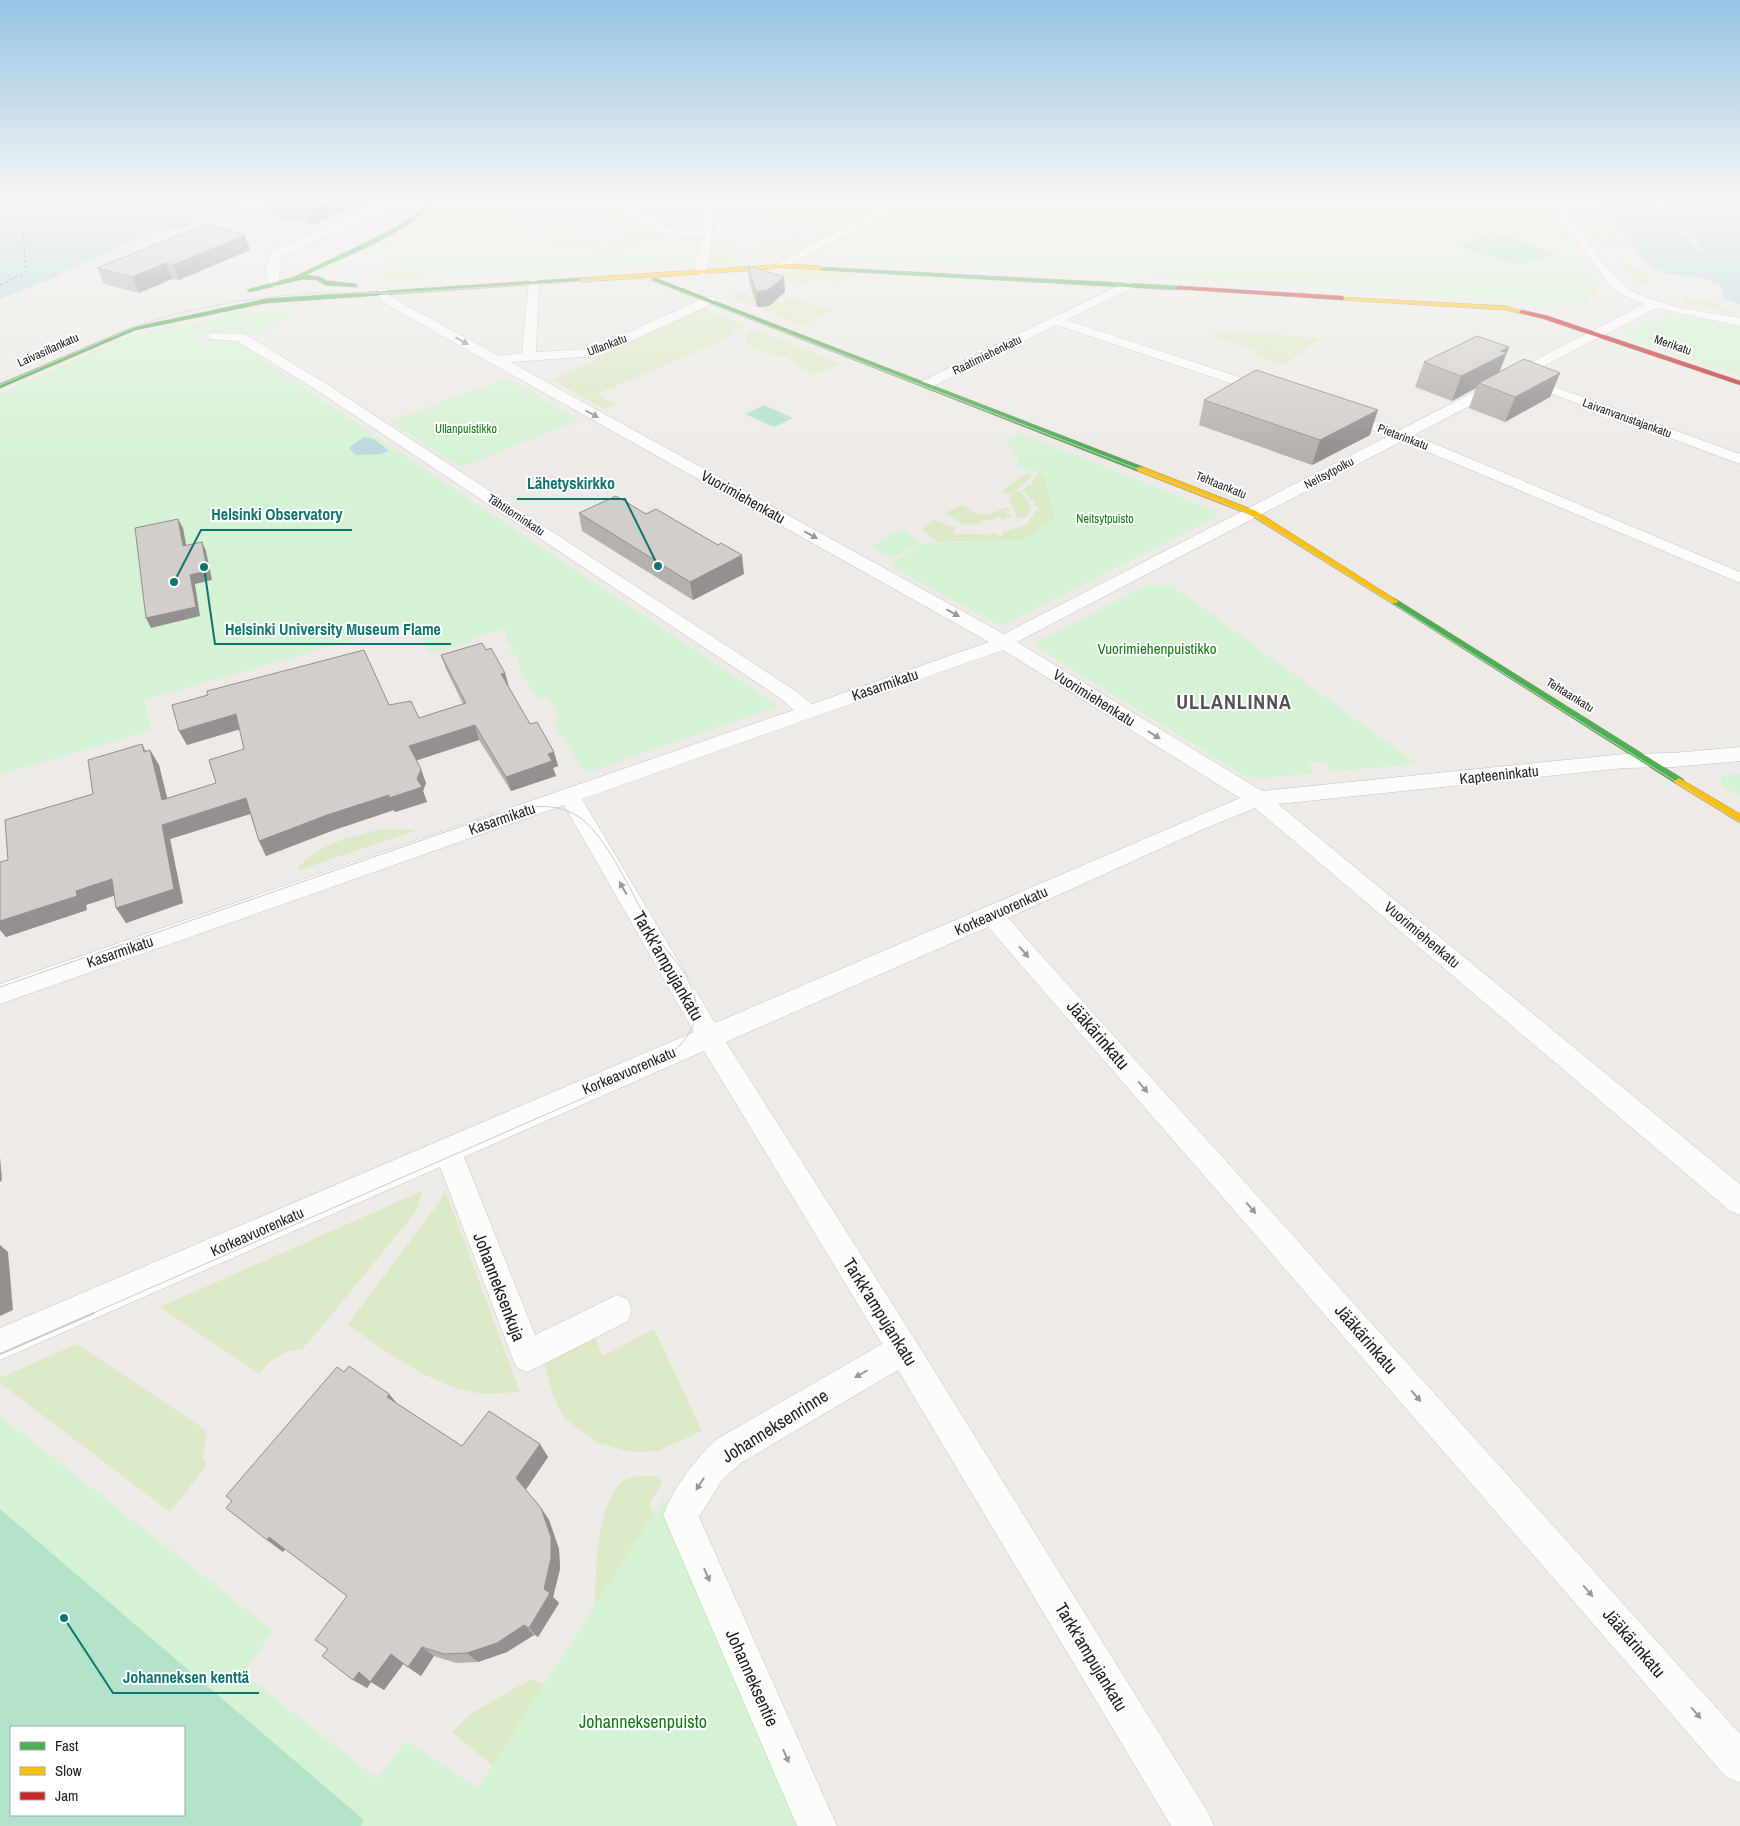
<svg xmlns="http://www.w3.org/2000/svg" width="1740" height="1826" font-family="'Archivo Narrow',sans-serif">
<style>
.grass{fill:#dce9c7}
.park{fill:#d6f2d4;fill-rule:evenodd}
.pitch{fill:#b4e3cc;fill-rule:evenodd}
.water{fill:#bbdadf}
.pier{fill:#edeae7}
.lines{fill:none;stroke-linecap:round;stroke-linejoin:round}
.ferry{stroke:#47789d;stroke-width:1;stroke-dasharray:3 2.5;stroke-linecap:butt}
.street-casing{stroke:#c4c3c2;stroke-width:1}
.fast-casing{stroke:#96967f;stroke-width:1}
.slow-casing{stroke:#96967f;stroke-width:1}
.jam-casing{stroke:#96967f;stroke-width:1}
.street{fill:#fcfcfb;fill-rule:evenodd}
.fast{fill:#4caf50;fill-rule:evenodd}
.slow{fill:#ffc107;fill-rule:evenodd}
.jam{fill:#c62828;fill-rule:evenodd}
.tram-far1{stroke:#cbcbca;stroke-width:1}
.tram{stroke:#cbcbca;stroke-width:2}
.wall{fill:#b5b1af}
.shaded-wall{fill:#93908f}
.building{fill:#d2cecc;stroke:#93908f}
.oneway{fill:#999998}
.labels{text-anchor:middle;stroke-width:4;stroke-linejoin:round;paint-order:stroke}
.far-street-label{font-size:12px;fill:#1f1f1f;stroke:#fff}
.far-park-label{font-size:12px;fill:#0e7b10;stroke:#fff}
.street-label{font-size:15px;fill:#1f1f1f;stroke:#fff}
.park-label{font-size:15px;fill:#0e7b10;stroke:#fff}
.near-street-label{font-size:18px;fill:#1f1f1f;stroke:#fff}
.near-park-label{font-size:18px;fill:#0e7b10;stroke:#fff}
.district-label{font-size:20px;font-weight:bold;letter-spacing:1px;fill:#525252;stroke:#fff}
.leader{fill:none;stroke:#0f766e;stroke-width:2}
.callout-dot{fill:#0f766e;stroke:#fff;stroke-width:2}
.callout-label{font-size:16px;text-anchor:middle;font-weight:bold;fill:#0f766e;stroke:#fff;stroke-width:4;stroke-linejoin:round;paint-order:stroke}
</style>
<rect width="100%" height="100%" fill="#edeae7"/>
<!-- grass -->
<g class="grass">
<path d="M472,199h27l-1,2 3,1 -3,2 6,3 32,-8h20l-56,15 34,19 86,-23 34,18 -8,3 -11,-1 -3,-5 -4,1 -9,-8 -56,11 7,12 -3,1 3,5 30,-1 1,2 18,-3 -3,-5 28,-6 -1,2 42,3 3,-4 9,2 3,2 -4,20 -4,6 -143,7 69,-14 2,-3 -97,-4 4,-14z"/>
<path d="M668,199h21l15,8 -7,12 -23,-12 6,-2z"/>
<path d="M782,199h40l-9,5h-7l-1,2h6l-13,11 -23,1z"/>
<path d="M1579,214l19,1 25,31 -20,-1z"/>
<path d="M795,237l16,1c-26,13 -74,40 -102,24l5,-17 5,-3 2,8 10,5 1,3c17,5 47,-13 63,-21z"/>
<path d="M726,239l11,3 -6,3 1,3 19,3 28,-9c-17,9 -38,19 -57,7l2,-6 -3,-2z"/>
<path d="M1618,261l26,11 10,12 -20,-1z"/>
<path d="M803,270l54,3 -19,10 -23,-4 -14,7 -11,-3 5,-3 -25,-6z"/>
<path d="M734,290l34,10 -7,7 9,-2 1,-4h14l6,-3 42,12 -30,16 -63,-25 -7,-6z"/>
<path d="M1685,297l31,6 24,12 -57,-12z"/>
<path d="M702,308l43,17 -10,6 -6,7 -132,56 18,10 -11,5 -52,-29z"/>
<path d="M755,329l85,34c-7,4 -16,10 -25,10 -13,0 -19,-12 -30,-16 -12,-5 -43,-2 -38,-23z"/>
<path d="M1218,331l103,7 -37,27 -32,-11 4,-4 -45,-14z"/>
<path d="M1027,473l5,3 -11,11 -14,7 -6,-2z"/>
<path d="M1038,473l5,2 12,44 -31,21 -86,2 -16,-12 11,-10 23,8 -3,4 2,2h28l2,2 11,-3 2,3 5,-1 -1,-3 25,-7 8,-14 4,-1 -1,-3h-4l1,-8 -4,1 -9,-10 10,-7z"/>
<path d="M1015,491h4l8,8 4,12 -5,6 -5,2 -5,-3 -7,-19z"/>
<path d="M962,505c5,2 8,6 14,8 12,5 22,-4 33,-6l1,4h-4v3h5v3l-9,2 -3,-2 -5,1 1,2 -15,1 2,3 -18,1 -19,-12z"/>
<path d="M384,829l32,1 -119,41c12,-25 61,-37 87,-42z"/>
<path d="M445,1190l75,202c-13,0 -29,3 -42,1 -48,-8 -92,-41 -130,-69l92,-123z"/>
<path d="M422,1191l-5,19 -102,125 -13,14 -16,3 -17,10 -10,12 -99,-67z"/>
<path d="M591,1329l12,27 51,-27 48,102 -44,20 -27,1 -33,-9 -33,-24 -12,-23 -11,-40z"/>
<path d="M77,1344l130,87 -4,26 4,8 -37,47 -170,-129v-5z"/>
<path d="M637,1476h18l8,5 -14,24 5,8 -59,93c1,-36 0,-93 25,-123 3,-4 12,-5 17,-7z"/>
<path d="M531,1679l13,6 -51,81 -41,-34 20,-19z"/>
</g>
<!-- park -->
<g class="park">
<path d="M451,199h22l79,43 2,6 69,1 31,-14 31,4 3,-4 9,2 3,2 -4,20 -4,6 -297,16 -18,-1 5,-3 5,-18 95,-4 136,3 2,-3 -175,-4 -89,6c33,-12 74,-28 95,-58z"/>
<path d="M822,199h718l57,82 6,5 -16,17 -11,5 -284,-21 -520,-29 56,-29 -33,-9z"/>
<path d="M312,305l-55,30 -41,-3 -17,4 -5,4c14,10 31,-1 44,3 7,3 15,11 22,15 171,118 346,231 518,348l-188,66 -8,-4 -30,-47 8,-5 -12,-19 -11,1 -16,-24 -4,-18 -9,-6 6,-3 -9,-7 2,-12 -35,10 1,3 -43,13 -17,-31 -269,77 7,30 -151,45v-381l127,-57 35,-9 43,-6 21,-9z"/>
<path d="M1666,313l74,15v48l-121,-41z"/>
<path d="M508,378l71,42 -118,47 -72,-46z"/>
<path d="M1020,433l195,78 3,3 -2,3 -215,109 -112,-61 34,-22 101,-3 31,-21 -12,-44 -24,-10 -6,-18 -10,-4z"/>
<path d="M901,529l20,14 -28,15 -23,-11z"/>
<path d="M1171,585l246,179 -79,7 -8,-1 -5,-9 -17,2 5,9 -2,2 -51,4 -17,-3 -208,-129 1,-3 109,-57z"/>
<path d="M1740,774v23l-19,-12v-9z"/>
<path d="M0,1416l273,215 -30,42 134,106 29,-38 72,47 185,-289 138,327h-801zM11,1727h173v88h-173z"/>
</g>
<!-- pitch -->
<g class="pitch">
<path d="M1494,233l8,2 52,18 -35,13 -60,-20z"/>
<path d="M764,405l29,13 -19,9 -29,-13z"/>
<path d="M0,1509l364,311 -3,6h-361zM11,1727h173v88h-173z"/>
</g>
<!-- water -->
<g class="water">
<path d="M0,199h254l-75,30 -12,-3 -111,49 3,1 -59,23z"/>
<path d="M1596,199h144v106l-16,-7 -4,-13 -18,-7 -37,-5 -14,-6 -44,-53 3,-1c-4,-5 -10,-9 -14,-14z"/>
<path d="M364,437l10,2 15,12 -9,3 -24,1 -7,-7z"/>
</g>
<!-- pier -->
<path class="pier" d="M1649,199h6l51,54 -6,-1 -37,-38 -54,-3 52,1z"/>
<g class="lines">
<!-- ferry -->
<path class="ferry" d="M0,285l26,-13 -5,-73"/>
<defs>
<g id="street">
<path d="M600,199h13l56,29 32,1c0,-12 2,-21 10,-30h11c-16,21 -6,43 -16,67l4,6 -6,4 -4,-1 -6,-9 5,-14 2,-16 -38,-3z"/>
<path d="M898,199h13l-130,71h-8l-2,-3z"/>
<path d="M1547,199h11c15,21 51,78 71,90 32,19 75,22 111,29v8l-84,-18 -131,68 215,78v10l-223,-83 -103,54 326,137v11l-338,-142 -385,201 245,149 362,-37 49,-1 67,-6v14l-67,6 -49,1 -346,36 462,380v31l-10,-4 -475,-403 -56,23 -191,87 732,816v49l-14,-6 -738,-850 -262,115 188,296 294,474 6,14h-43l-273,-456 -157,93 -19,17 -23,37 138,309h-40l-134,-311c12,-29 31,-55 54,-76l165,-95 -178,-293 -240,106 71,178 82,-40 11,4 4,11 -4,11 -90,46 -11,5 -11,-5 -76,-200 -440,193v-32l694,-296 -130,-227 -564,199v-20l794,-274 -14,-12 -462,-307 -81,-50 -27,-2 -2,-3 2,-3 35,1 83,51 466,305 18,14 177,-62 -607,-340 -5,-10 2,-3h8l4,8 108,59 23,-3 7,-73h8l2,3 -3,69 55,-3 115,-52h8l2,3 -2,3 -116,53 -88,6 494,272 384,-198 -51,-18 -2,-3 2,-3h10l53,18 244,-126 -24,-10 -13,-12zM1003,650l237,148 -525,225 -133,-224z"/>
<path d="M384,204h43l6,3 -6,3h-41l-105,46c-2,10 0,22 -4,31h-8l-3,-19 5,-17z"/>
<path d="M1128,281l6,4 -2,3 -65,32 206,68 2,3 -2,3h-10l-207,-69 -124,62h-10l-2,-3 2,-3z"/>
</g>
<g id="fast">
<path d="M431,199h6c-31,36 -90,56 -132,76l15,2 7,4 28,3 2,1v2l-32,-2 -8,-5 -14,-1 -53,13 -3,-2 47,-13 98,-47 28,-19z"/>
<path d="M818,267l361,19 3,2 -3,2 -359,-20z"/>
<path d="M582,278l3,2 -1,1 -318,22 -131,27 -135,58v-4l131,-56 135,-29z"/>
<path d="M655,278l488,189 1,2 -7,2 -484,-190 -1,-1z"/>
<path d="M1394,598l289,181 1,2 -1,2h-8l-284,-180v-4z"/>
</g>
<g id="slow">
<path d="M787,264l33,2 3,2 -3,2 -33,-2 -205,14 -3,-2 3,-2z"/>
<path d="M1340,297l166,9 19,6 -3,2 -16,-4 -164,-10 -3,-2z"/>
<path d="M1137,467h6l113,44 142,90 -1,2h-6l-141,-88 -113,-44z"/>
<path d="M1679,778l61,36v9l-65,-40 -1,-2z"/>
</g>
<g id="jam">
<path d="M1179,286l163,10 3,2 -3,2 -165,-11 -1,-1z"/>
<path d="M1522,310l26,6 192,65v4l-196,-66 -24,-6 -1,-1z"/>
</g>
</defs>
<!-- street casing -->
<use href="#street" class="street-casing"/>
<!-- fast casing -->
<use href="#fast" class="fast-casing"/>
<!-- slow casing -->
<use href="#slow" class="slow-casing"/>
<!-- jam casing -->
<use href="#jam" class="jam-casing"/>
<!-- street -->
<use href="#street" class="street"/>
<!-- fast -->
<use href="#fast" class="fast"/>
<!-- slow -->
<use href="#slow" class="slow"/>
<!-- jam -->
<use href="#jam" class="jam"/>
<!-- tram-far1 -->
<g class="tram-far1">
<path d="M0,385l139,-60 40,-12 57,-12 74,-8h85l234,-15 24,3 567,220 37,17 483,304"/>
<path d="M0,987l494,-172c25,-7 53,-14 78,-2 35,16 63,91 85,124 11,16 25,29 33,47 4,9 7,19 6,29 -4,28 -28,45 -51,58l-554,243"/>
</g>
<!-- tram -->
<path class="tram" d="M0,1354l94,-41"/>
</g>
<!-- wall -->
<g class="wall">
<path d="M274,199h99l-60,26 -40,-9 -5,-15z"/>
<path d="M979,199h28l-9,5z"/>
<path d="M250,250l-71,30 -7,-1 -33,14 -35,-9 -7,-16z"/>
<path d="M748,266l37,26 -16,14 -12,1 -8,-26z"/>
<path d="M1509,347l-10,25 61,1 -10,24 -45,25 -36,-14 7,-20 -24,13 -37,-14 9,-25z"/>
<path d="M1204,400l166,35 -58,30 -113,-40z"/>
<path d="M579,513l165,61 -51,26 -111,-69z"/>
<path d="M441,655l68,32 21,37 24,28 4,14 -5,2 3,8 -45,15 -32,-51 -63,20 10,23 -3,8 4,11 -32,10 -1,-2 -60,20 -68,26 -7,-15 -9,-27 -80,25 13,64 -57,20 -12,-27 -28,9 1,5 -81,27 -6,-7v-68l8,-2 85,-66 49,-50 4,7 4,-1 9,15 8,33 49,-15 28,-34 -4,-20 -53,16 -8,-14 210,-26 30,13 44,-14 -17,-35z"/>
<path d="M344,1372l45,22 8,10 65,42 86,11 -23,33 16,18 8,12 10,29 1,20 -7,28 6,6 -21,34 -4,-2 -27,17 -29,10 -22,1 -22,-7 -13,20 -18,-12 -19,26 -13,-8 -4,6 -39,-39 19,-53 -62,-47 -2,3 -16,-12z"/>
</g>
<!-- shaded-wall -->
<g class="shaded-wall">
<path d="M334,199h39l-60,26 -5,-15z"/>
<path d="M998,199h9l-9,5z"/>
<path d="M245,235l5,15 -71,30 -6,-15z"/>
<path d="M166,263l6,16 -33,14 -7,-16z"/>
<path d="M784,277l1,15 -16,14 -12,1 -1,-15z"/>
<path d="M1509,347l-12,31 -18,5 -3,5 -24,13 9,-25z"/>
<path d="M1560,373l-10,24 -45,25 10,-25z"/>
<path d="M1378,410l-8,25 -58,30 8,-25z"/>
<path d="M178,519l5,9 5,27 -5,-9z"/>
<path d="M202,542l4,9 6,29 -17,4 5,32 -49,12 -5,-10 44,-43z"/>
<path d="M742,555l2,19 -51,26 -3,-18z"/>
<path d="M505,673l4,14 -8,-13z"/>
<path d="M236,714l8,14 -57,17 -8,-14z"/>
<path d="M475,725l4,15 -64,21 -6,-15z"/>
<path d="M150,750l9,15 12,49 -9,-14z"/>
<path d="M554,752l4,14 -5,2 3,8 -45,15 -5,-14 42,-23z"/>
<path d="M421,769l5,14 -3,8 4,11 -32,10 -1,-2 -60,20 -68,26 -7,-15 158,-62z"/>
<path d="M246,798l7,15 -83,26 13,64 -57,20 -10,-15 46,-83z"/>
<path d="M112,879l9,14 -35,12 1,5 -81,27 -6,-7v-9l76,-30z"/>
<path d="M0,1157l2,23 -2,2z"/>
<path d="M0,1245l8,7 5,58 -13,6z"/>
<path d="M389,1394l12,14 -14,-11z"/>
<path d="M540,1444l8,13 -23,34 -9,-13z"/>
<path d="M541,1508l8,12 10,29 1,20 -7,28 6,6 -21,34 -9,-9 15,-39z"/>
<path d="M269,1537l16,12 -2,3 -16,-12z"/>
<path d="M524,1625l10,10 -27,17 -29,10 -11,-9z"/>
<path d="M422,1647l12,9 -13,20 -13,-9z"/>
<path d="M391,1654l13,9 -20,27 -13,-8 -4,6 -14,-8 6,-8z"/>
</g>
<!-- building -->
<g class="building">
<path d="M274,199h60l-26,11 -40,-9z"/>
<path d="M207,224l38,11 -72,30 -7,-2 -34,14 -35,-9z"/>
<path d="M748,266l36,11 -16,13 -12,2z"/>
<path d="M1477,336l32,11 -8,4 6,2 -46,23 -37,-14z"/>
<path d="M1524,359l36,14 -45,24 -36,-14z"/>
<path d="M1256,370l122,40 -58,30 -116,-40z"/>
<path d="M616,496l30,18 10,-5 62,36 3,-2 21,12 -52,27 -111,-69z"/>
<path d="M178,519l5,27 19,-4 5,29 -17,4 6,32 -50,11 -11,-90z"/>
<path d="M482,643l4,7 5,-2 14,25 -4,1 29,50 7,-2 17,30 -6,2 4,7 -46,16 -31,-52 -66,21 12,23 -4,10 5,8 -33,11v-3l-62,20 -68,26 -13,-43 -84,27 12,64 -58,19 -4,-29 -36,12 1,5 -77,25v-59l8,-2 -3,-40 88,-26 -5,-34 54,-16 2,8 6,-2 12,50 54,-17 -7,-23 35,-11 -8,-35 -57,17 -7,-26 36,-10 -1,-4 157,-41 25,55 22,-4 8,17 47,-15 -25,-48z"/>
<path d="M349,1366l40,28 -2,3 75,49 27,-35 51,33 -24,34 25,30 10,29v21l-7,31 6,4 -21,35 -5,-3 -27,18 -30,10 -23,1 -22,-7 -14,20 -17,-13 -21,28 -11,-10 -6,8 -31,-24 6,-7 -13,-9 32,-44 -78,-59 -2,3 -41,-32 6,-7 -6,-5 111,-129 7,5z"/>
</g>
<!-- one-way arrows -->
<defs><path id="oneway-solid" d="M-6-.8H1V-3.2L6.5 0L1 3.2V.8H-6Z" transform="scale(1.25)"/></defs>
<g class="oneway">
<use href="#oneway-solid" transform="translate(462 341) rotate(29)"/>
<use href="#oneway-solid" transform="translate(592 414) rotate(29)"/>
<use href="#oneway-solid" transform="translate(811 535) rotate(29)"/>
<use href="#oneway-solid" transform="translate(953 613) rotate(29)"/>
<use href="#oneway-solid" transform="translate(1154 735) rotate(32)"/>
<use href="#oneway-solid" transform="translate(623 888) rotate(-120)"/>
<use href="#oneway-solid" transform="translate(1024 952) rotate(49)"/>
<use href="#oneway-solid" transform="translate(1143 1087) rotate(49)"/>
<use href="#oneway-solid" transform="translate(1251 1208) rotate(49)"/>
<use href="#oneway-solid" transform="translate(861 1374) rotate(150)"/>
<use href="#oneway-solid" transform="translate(1416 1396) rotate(49)"/>
<use href="#oneway-solid" transform="translate(700 1484) rotate(123)"/>
<use href="#oneway-solid" transform="translate(707 1575) rotate(66)"/>
<use href="#oneway-solid" transform="translate(1588 1591) rotate(49)"/>
<use href="#oneway-solid" transform="translate(1696 1713) rotate(49)"/>
<use href="#oneway-solid" transform="translate(786 1756) rotate(66)"/>
</g>
<!-- sky -->
<linearGradient id="sky" x2="0" y2="1"><stop stop-color="#96c3e4"/><stop offset="0.44" stop-color="#f7f6f4"/><stop offset="1" stop-color="#f7f6f4" stop-opacity="0"/></linearGradient>
<rect width="1740" height="455" fill="url(#sky)"/>
<g class="labels">
<!-- far-street labels -->
<g class="far-street-label">
<text transform="translate(607 345) rotate(-21)" y="4">Ullankatu</text>
<text transform="translate(1673 345) rotate(19)" y="4">Merikatu</text>
<text transform="translate(48 350) rotate(-24)" y="4">Laivasillankatu</text>
<text transform="translate(987 355) rotate(-26)" y="4">Raatimiehenkatu</text>
<text transform="translate(1627 418) rotate(20)" y="4">Laivanvarustajankatu</text>
<text transform="translate(1403 437) rotate(21)" y="4">Pietarinkatu</text>
<text transform="translate(1329 473) rotate(-28)" y="4">Neitsytpolku</text>
<text transform="translate(1221 485) rotate(22)" y="4">Tehtaankatu</text>
<text transform="translate(516 515) rotate(33)" y="4">Tähtitorninkatu</text>
<text transform="translate(1570 695) rotate(32)" y="4">Tehtaankatu</text>
</g>
<!-- far-park labels -->
<g class="far-park-label">
<text x="466" y="433">Ullanpuistikko</text>
<text x="1105" y="523">Neitsytpuisto</text>
</g>
<!-- street labels -->
<g class="street-label">
<text transform="translate(743 497) rotate(29)" y="5">Vuorimiehenkatu</text>
<text transform="translate(885 685) rotate(-19)" y="5">Kasarmikatu</text>
<text transform="translate(1094 698) rotate(32)" y="5">Vuorimiehenkatu</text>
<text transform="translate(1499 775) rotate(-6)" y="5">Kapteeninkatu</text>
<text transform="translate(502 819) rotate(-19)" y="5">Kasarmikatu</text>
<text transform="translate(1001 911) rotate(-24)" y="5">Korkeavuorenkatu</text>
<text transform="translate(1422 935) rotate(40)" y="5">Vuorimiehenkatu</text>
<text transform="translate(120 952) rotate(-19)" y="5">Kasarmikatu</text>
<text transform="translate(629 1071) rotate(-23)" y="5">Korkeavuorenkatu</text>
<text transform="translate(257 1232) rotate(-24)" y="5">Korkeavuorenkatu</text>
</g>
<!-- park labels -->
<g class="park-label">
<text x="1157" y="654">Vuorimiehenpuistikko</text>
</g>
<!-- near-street labels -->
<g class="near-street-label">
<text transform="translate(668 966) rotate(60)" y="6">Tarkk'ampujankatu</text>
<text transform="translate(1098 1035) rotate(49)" y="6">Jääkärinkatu</text>
<text transform="translate(499 1287) rotate(69)" y="6">Johanneksenkuja</text>
<text transform="translate(880 1312) rotate(58)" y="6">Tarkk'ampujankatu</text>
<text transform="translate(1366 1339) rotate(49)" y="6">Jääkärinkatu</text>
<text transform="translate(775 1426) rotate(-32)" y="6">Johanneksenrinne</text>
<text transform="translate(1634 1643) rotate(49)" y="6">Jääkärinkatu</text>
<text transform="translate(1091 1657) rotate(59)" y="6">Tarkk'ampujankatu</text>
<text transform="translate(752 1678) rotate(66)" y="6">Johanneksentie</text>
</g>
<!-- near-park labels -->
<g class="near-park-label">
<text x="643" y="1728">Johanneksenpuisto</text>
</g>
<!-- district labels -->
<g class="district-label">
<text x="1234" y="709">ULLANLINNA</text>
</g>
</g>
<!-- callouts -->
<path class="leader" d="M658 566L625 499H517M174 582L201 530H352M204 567L215 644H451M64 1618L113 1693H259"/>
<g class="callout-dot">
<circle cx="658" cy="566" r="5"/>
<circle cx="174" cy="582" r="5"/>
<circle cx="204" cy="567" r="5"/>
<circle cx="64" cy="1618" r="5"/>
</g>
<g class="callout-label">
<text x="571" y="489">Lähetyskirkko</text>
<text x="277" y="520">Helsinki Observatory</text>
<text x="333" y="635">Helsinki University Museum Flame</text>
<text x="186" y="1683">Johanneksen kenttä</text>
</g>
<!-- legend -->
<rect x="10" y="1726" width="175" height="90" fill="#ffffff" stroke="#a5a5a5"/>
<rect x="20" y="1742" width="25" height="8" fill="#4caf50" stroke="#a5a5a5"/>
<text x="55" y="1751" font-size="15" fill="#1f1f1f">Fast</text>
<rect x="20" y="1767" width="25" height="8" fill="#ffc107" stroke="#a5a5a5"/>
<text x="55" y="1776" font-size="15" fill="#1f1f1f">Slow</text>
<rect x="20" y="1792" width="25" height="8" fill="#c62828" stroke="#a5a5a5"/>
<text x="55" y="1801" font-size="15" fill="#1f1f1f">Jam</text>
</svg>
